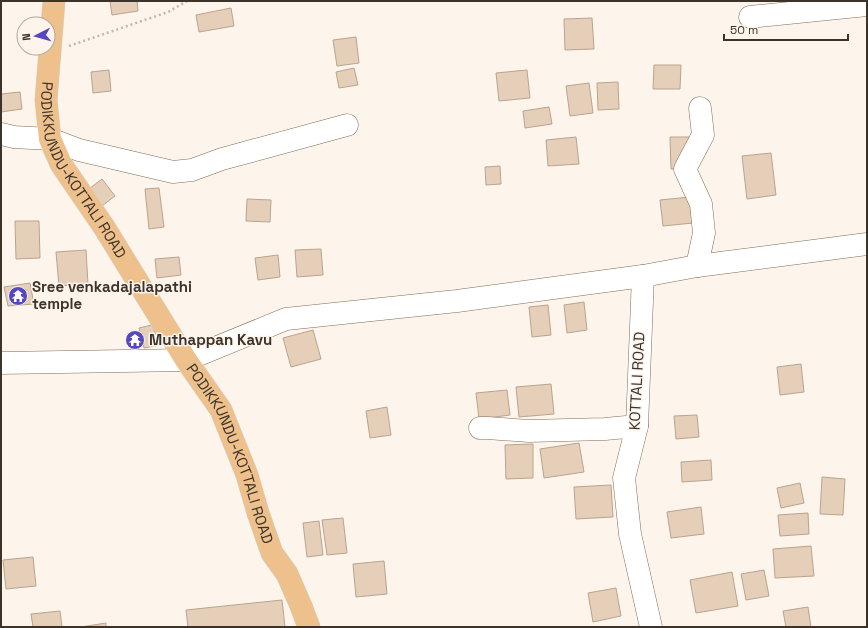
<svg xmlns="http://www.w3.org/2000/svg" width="868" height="628" font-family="'Space Grotesk',sans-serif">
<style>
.building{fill:#e6cfb9;stroke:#b9a48e}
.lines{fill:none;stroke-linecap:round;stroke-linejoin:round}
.minor-casing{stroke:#816c58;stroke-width:23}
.major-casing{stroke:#d4d2d0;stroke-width:23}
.path{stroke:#c0b7ae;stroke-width:2.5;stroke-dasharray:2 3;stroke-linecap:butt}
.minor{stroke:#fff;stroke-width:22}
.major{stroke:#eec08b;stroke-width:22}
.labels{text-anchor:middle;stroke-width:3;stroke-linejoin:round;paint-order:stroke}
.street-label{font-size:15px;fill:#3c332b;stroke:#fdf4eb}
.poi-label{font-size:15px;font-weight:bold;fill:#3c332b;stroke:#fdf4eb;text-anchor:start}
</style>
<rect width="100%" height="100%" fill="#fdf4eb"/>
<!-- building -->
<g class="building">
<path d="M110,1h27l1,10 -26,4z"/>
<path d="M231,8l3,18 -35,6 -3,-17z"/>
<path d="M592,18l2,31 -29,1 -1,-31z"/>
<path d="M356,37l3,26 -22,3 -4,-26z"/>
<path d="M654,65h27l-1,24h-27z"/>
<path d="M354,68l4,17 -19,3 -3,-16z"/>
<path d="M109,70l2,21 -18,2 -2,-21z"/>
<path d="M527,70l3,28 -31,3 -3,-28z"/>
<path d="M618,82l1,27 -21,1 -1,-27z"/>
<path d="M589,83l4,30 -23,3 -4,-30z"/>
<path d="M20,92l2,17 -21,3v-18z"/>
<path d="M549,107l3,17 -27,4 -2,-17z"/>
<path d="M576,137l3,27 -31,2 -2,-26z"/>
<path d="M670,137h26l1,32h-26z"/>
<path d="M771,153l5,42 -29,4 -5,-43z"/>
<path d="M500,166l1,18 -15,1 -1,-18z"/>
<path d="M102,179l13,17 -13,10 -13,-17z"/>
<path d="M159,188l5,39 -15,2 -4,-40z"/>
<path d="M690,197l3,26 -30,3 -3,-26z"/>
<path d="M247,199l24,1 -1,22 -24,-1z"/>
<path d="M15,221h24l1,37 -24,1z"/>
<path d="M321,249l2,26 -26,2 -2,-27z"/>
<path d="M86,250l2,34 -29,2 -3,-34z"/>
<path d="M278,255l2,22 -22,3 -3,-22z"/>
<path d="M179,257l2,18 -24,3 -2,-19z"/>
<path d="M30,283l4,21 -26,2 -4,-19z"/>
<path d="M584,302l3,28 -20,3 -3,-28z"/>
<path d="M548,305l3,30 -19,2 -3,-30z"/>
<path d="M152,325l8,20 -16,3 -5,-20z"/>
<path d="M313,330l8,29 -30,8 -8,-29z"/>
<path d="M801,364l3,28 -24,3 -3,-28z"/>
<path d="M551,384l3,30 -35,3 -3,-30z"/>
<path d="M507,390l3,25 -31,4 -3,-26z"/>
<path d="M387,407l4,28 -21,3 -4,-27z"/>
<path d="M697,415l2,22 -23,2 -2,-23z"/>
<path d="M579,443l5,29 -40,6 -4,-29z"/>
<path d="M533,444v34l-27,1 -1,-34z"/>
<path d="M711,460l1,20 -30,2 -1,-20z"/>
<path d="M822,477l23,2 -2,36 -23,-1z"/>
<path d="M800,483l4,20 -23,5 -4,-20z"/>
<path d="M611,485l2,32 -37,2 -2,-32z"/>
<path d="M701,507l3,27 -33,4 -4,-26z"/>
<path d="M808,513l1,21 -29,2 -2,-21z"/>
<path d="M343,518l4,35 -20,2 -5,-35z"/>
<path d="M319,521l4,34 -16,2 -4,-34z"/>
<path d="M811,546l3,30 -39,2 -2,-29z"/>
<path d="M33,557l3,29 -30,3 -3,-29z"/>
<path d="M384,561l3,33 -31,3 -3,-33z"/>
<path d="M764,570l5,26 -23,4 -5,-26z"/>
<path d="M732,572l6,34 -42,7 -6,-33z"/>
<path d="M616,588l5,28 -28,6 -5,-29z"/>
<path d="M282,600l3,27h-97l-2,-17z"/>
<path d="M808,607l3,20h-25l-3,-16z"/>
<path d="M60,611l2,16h-29l-2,-13z"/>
<path d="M106,623v4h-25z"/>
</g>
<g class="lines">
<defs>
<g id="minor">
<path d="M750,17l117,-12"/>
<path d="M1,134l13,3 36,2 29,11 94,22 19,-2 30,-11 125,-34"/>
<path d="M697,266l7,-33 -3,-29 -16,-35 18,-34 -3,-27"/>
<path d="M643,276l-6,150 -13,52 6,56 21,93"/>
<path d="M1,363l185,-3 100,-41 171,-18 186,-25 54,-10 170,-22"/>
<path d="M480,428h7l42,3 76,-2 32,-3"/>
</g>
<g id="major">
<path id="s1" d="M54,1l-8,99 4,39 11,25 43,63 82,133 35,50 26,65 11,38 14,40 15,21 14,32 8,21"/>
</g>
</defs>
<!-- minor casing -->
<use href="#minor" class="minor-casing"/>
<!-- major casing -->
<use href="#major" class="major-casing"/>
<!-- path -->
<path class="path" d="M69,46l99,-34 19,-11"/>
<!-- minor -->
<use href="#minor" class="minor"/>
<!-- major -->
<use href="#major" class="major"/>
</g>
<!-- icons -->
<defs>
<symbol id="temple-disc" viewBox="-11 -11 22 22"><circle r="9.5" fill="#5548c0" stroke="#fdf4eb"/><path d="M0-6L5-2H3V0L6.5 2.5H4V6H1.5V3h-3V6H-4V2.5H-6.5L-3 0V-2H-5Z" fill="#fff"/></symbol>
</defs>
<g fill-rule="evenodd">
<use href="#temple-disc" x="7" y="285" width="22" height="22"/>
<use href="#temple-disc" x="124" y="329" width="22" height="22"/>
</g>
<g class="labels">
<!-- street labels -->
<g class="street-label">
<text dy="5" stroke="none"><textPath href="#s1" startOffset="179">PODIKKUNDU-KOTTALI ROAD</textPath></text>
<text transform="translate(637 381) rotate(-87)" y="5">KOTTALI ROAD</text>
<text dy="5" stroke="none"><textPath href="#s1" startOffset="503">PODIKKUNDU-KOTTALI ROAD</textPath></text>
</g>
<!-- poi labels -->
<g class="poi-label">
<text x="32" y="292">Sree venkadajalapathi<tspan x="32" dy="17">temple</tspan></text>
<text x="149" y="345">Muthappan Kavu</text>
</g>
</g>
<!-- border -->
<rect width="868" height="628" fill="none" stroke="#3c332b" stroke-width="4"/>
<!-- north arrow -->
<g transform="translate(36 36) rotate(264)"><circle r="19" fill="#fdf4eb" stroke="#b0a79e"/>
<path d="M0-3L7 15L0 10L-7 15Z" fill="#5548c0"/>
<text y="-6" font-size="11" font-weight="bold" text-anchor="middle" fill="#3c332b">N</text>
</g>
<!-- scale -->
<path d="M724 34v6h124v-6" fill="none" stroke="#3c332b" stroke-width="2"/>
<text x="730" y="34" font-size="12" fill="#3c332b" stroke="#fdf4eb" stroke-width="3" paint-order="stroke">50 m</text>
</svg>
